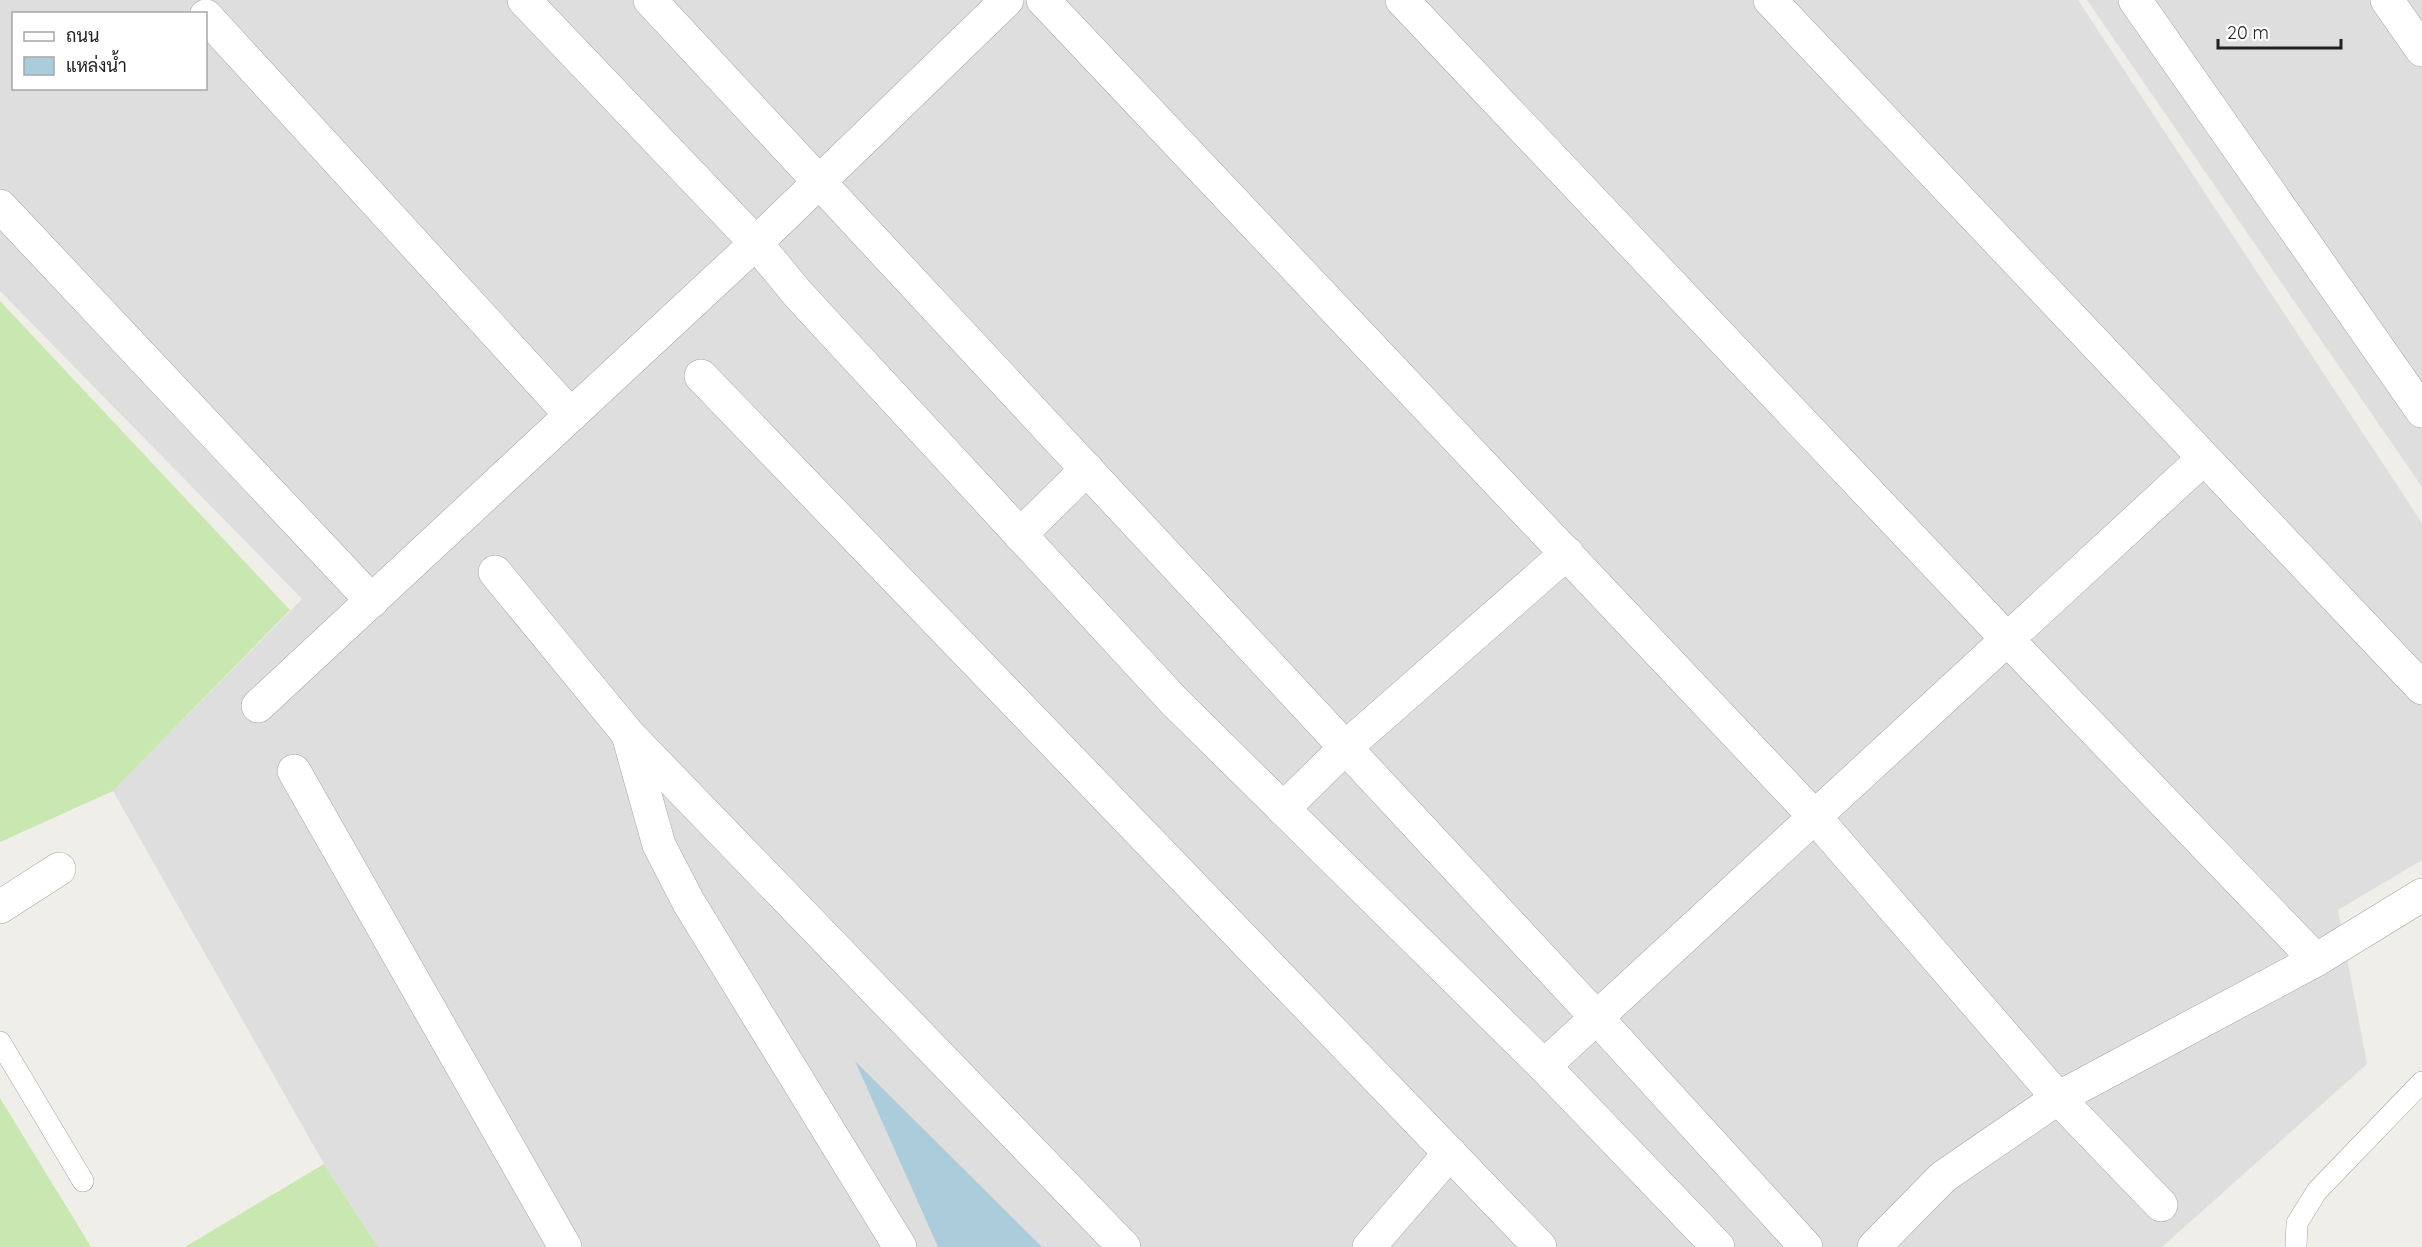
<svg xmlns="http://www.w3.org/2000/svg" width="2422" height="1247" font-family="Quicksand,Sarabun,sans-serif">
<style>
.residential{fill:#dfdede;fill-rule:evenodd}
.grass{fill:#c8e7b1}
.water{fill:#abcddb}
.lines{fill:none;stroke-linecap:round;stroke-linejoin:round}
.lane-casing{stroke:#a5a5a5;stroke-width:22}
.street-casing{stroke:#a5a5a5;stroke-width:34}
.lane{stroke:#fff;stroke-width:21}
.street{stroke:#fff;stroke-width:33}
</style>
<rect width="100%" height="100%" fill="#f0eee8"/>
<!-- residential -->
<g class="residential">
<path d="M0,0h2078l344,523v337l-84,50 29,154 -205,183h-1784l-54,-83 -211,-373 189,-192 -302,-308zM14,14h192v74h-192z"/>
<path d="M2087,0h335v487z"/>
</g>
<!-- grass -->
<g class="grass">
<path d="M0,301l290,309 -177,181 -113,51z"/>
<path d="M0,1098l91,149h-91z"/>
<path d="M324,1164l54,83h-193z"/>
</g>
<!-- water -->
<path class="water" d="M855,1061l187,186h-104z"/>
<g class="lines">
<defs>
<g id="lane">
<path d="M0,1042l83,139"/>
<path d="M2296,1247l1,-24 20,-32 105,-109"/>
</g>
<g id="street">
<path d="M524,0l232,243 42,51 376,407 370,365 174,181"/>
<path d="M650,0l947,1018 209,229"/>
<path d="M1043,0l772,817 243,281 103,107"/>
<path d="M1402,0l605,639 309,321"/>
<path d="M1770,0l652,688"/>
<path d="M2135,0l287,411"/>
<path d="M2387,0l35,50"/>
<path d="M206,16l365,399"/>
<path d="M0,206l372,395"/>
<path d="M701,376l839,871"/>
<path d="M1020,535l67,-66"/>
<path d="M495,572l133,162 496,513"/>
<path d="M258,706l498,-463 251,-243"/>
<path d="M629,738l30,107 30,58 211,344"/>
<path d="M294,771l271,476"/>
<path d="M1283,809l63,-62 221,-194"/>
<path d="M0,907l59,-38"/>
<path d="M1544,1066l659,-607"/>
<path d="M1369,1247l81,-94"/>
<path d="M1874,1247l69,-70 115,-79 258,-138 106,-65"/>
</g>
</defs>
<!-- lane casing -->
<use href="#lane" class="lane-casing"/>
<!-- street casing -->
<use href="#street" class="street-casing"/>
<!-- lane -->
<use href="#lane" class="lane"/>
<!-- street -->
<use href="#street" class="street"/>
</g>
<!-- legend -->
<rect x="12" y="12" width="195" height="78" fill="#ffffff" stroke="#a6a6a6" stroke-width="1.5"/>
<rect x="24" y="32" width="30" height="9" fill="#ffffff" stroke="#a6a6a6" stroke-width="1.5"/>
<text x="66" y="42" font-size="18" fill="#212121">ถนน</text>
<rect x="24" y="57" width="30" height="18" fill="#abcddb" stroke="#a6a6a6" stroke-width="1.5"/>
<text x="66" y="72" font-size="18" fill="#212121">แหล่งน้ำ</text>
<!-- scale -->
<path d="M2218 39v9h123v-9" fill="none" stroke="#212121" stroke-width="3"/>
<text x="2227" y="39" font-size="18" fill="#212121" stroke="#ffffff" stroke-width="4.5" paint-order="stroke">20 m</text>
</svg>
